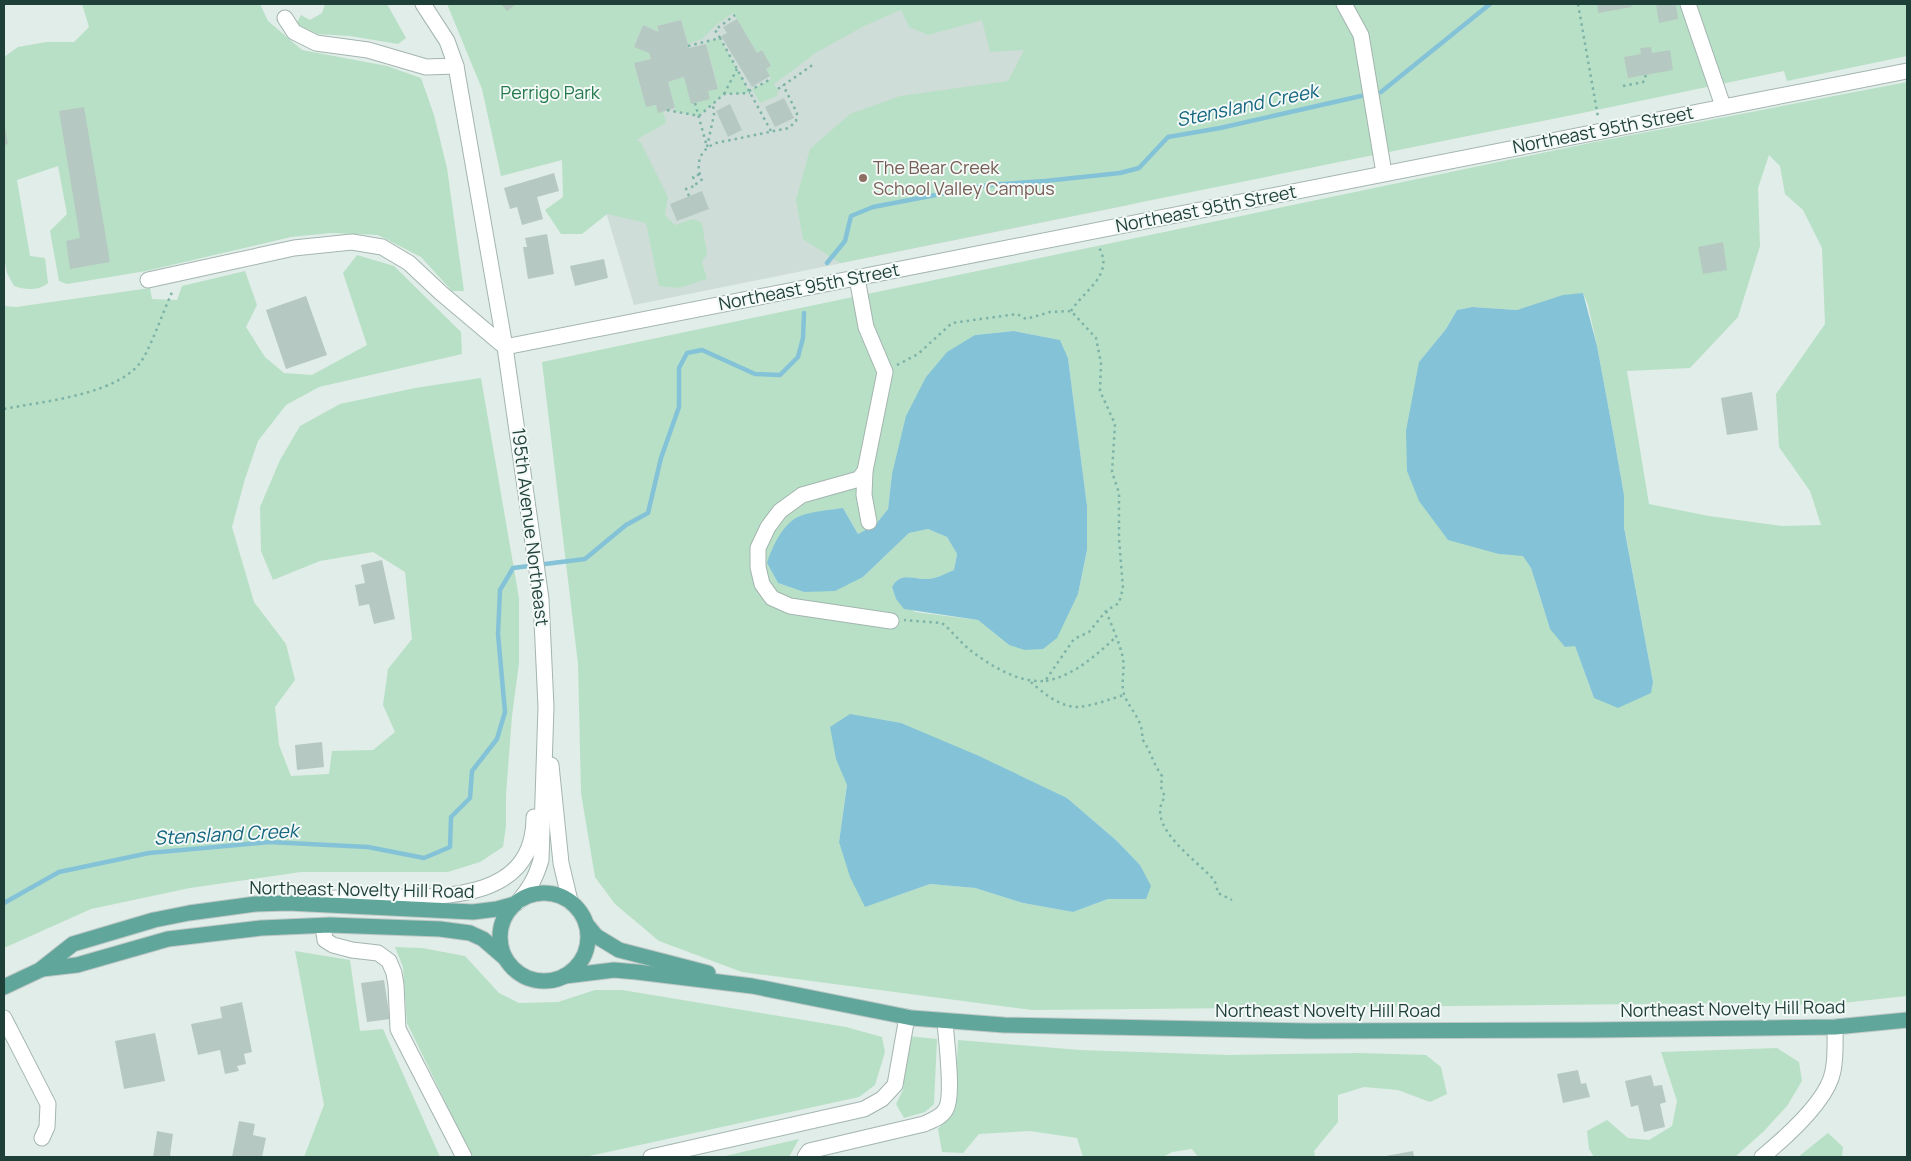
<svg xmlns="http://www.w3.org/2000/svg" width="1911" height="1161" font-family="Manrope,sans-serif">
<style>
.built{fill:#cfddd8}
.green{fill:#b8e0c6;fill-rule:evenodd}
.water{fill:#84c3d7}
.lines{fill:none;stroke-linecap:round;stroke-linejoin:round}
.stream{stroke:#84c3d7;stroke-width:4.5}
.building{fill:#b6c8c2}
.minor-casing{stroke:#a3b5b0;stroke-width:17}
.major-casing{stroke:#c0c9c8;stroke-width:17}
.path{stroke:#7eb3a7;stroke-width:2.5;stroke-dasharray:2.5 4;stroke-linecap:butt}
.minor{stroke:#fff;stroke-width:15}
.major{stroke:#61a69a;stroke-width:15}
.education-dot{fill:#8d6e63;stroke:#f2f9f6;stroke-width:2}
.labels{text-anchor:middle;stroke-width:4;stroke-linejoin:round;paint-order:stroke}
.park-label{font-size:18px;fill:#267a4d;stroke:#f2f9f6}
.street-label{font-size:18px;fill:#1f3f39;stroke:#f2f9f6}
.education-label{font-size:18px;fill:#785e54;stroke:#f2f9f6;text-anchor:start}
.water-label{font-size:19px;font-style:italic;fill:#146580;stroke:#f2f9f6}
</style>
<rect width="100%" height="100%" fill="#e1ede8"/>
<!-- built -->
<path class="built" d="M625,4h478l31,200 -500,101 -46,-152 4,-143z"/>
<!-- green -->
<g class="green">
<path d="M82,4h178l8,17 34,29 85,16 34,12 13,37 13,53 17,123h-12l-31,-34 -43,-22 -47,-2 -40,4 -145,34 -79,13 -8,-3 -9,-50 17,-17 -9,-48 -41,14 13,76 15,2 3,25c-9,8 -23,7 -34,3l-7,-13 -3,-16v-200l14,-10 28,-5h28l15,-15z"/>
<path d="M325,4h62l19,34 -8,6 -48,-8 -33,-2 -21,-10 5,-9 9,5 12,-7z"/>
<path d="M447,4h1460v52l-120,25 -3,-10 -197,41 -747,151 -37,-24 -7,-39 14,-51 40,-35 50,-18 108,-15 16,-31 -34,2 -8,-32 -54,15 -19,-8 -8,-17 -37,16 -47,26 -43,32 4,7 -1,5 -17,7 -8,-14 19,-10 -5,-10 5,-3 -9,-16 -5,3 -24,-40 -17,12 -14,14 -14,5 -7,-24 -24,6 2,6 -16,-7 -9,21 15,7 2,6 -17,4 12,44 10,-2 2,7 5,-1 3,12 -30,17 4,1 28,56 -3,18 10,10 18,-6 9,4 5,31 -5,8 5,17 -28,9 -20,-2 -13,-63 -39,-9 -25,20h-21l-16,-24 18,-13 -1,-37 -61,16 -19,-87z"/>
<path d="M720,38l30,55 -26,1 -25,22 -23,-4 -8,-30 16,-5 24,14 10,-3 -12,-46z"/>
<path d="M1907,82v914l-84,9 -81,-2 -710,7 -290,-38 -83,-31 -44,-37 -20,-27 -14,-84 -3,-129 -36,-302 1048,-219zM1769,155l11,11 5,28 18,16 19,38 3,76 -49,70 3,53 31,44 11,34 -39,1 -73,-10 -60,-12 -22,-133 63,-3 48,-51 22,-71 -2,-58zM1583,293l5,12 9,41 16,86 11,63v31l29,156 -59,16 -19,-52 -25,-17 -19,-61 -8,-13 -24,-1 -80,-192 27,-33 11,-19 15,-3 45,3zM1014,331l46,9 8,18 19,148v44l-9,44 -69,51 -31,-25 -63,-8 -19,-13 -4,-12c9,-16 21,-7 35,-8 9,0 19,-6 27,-9l3,-16 -10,-17 -19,-8 -19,4 -46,44 -59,15 -26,-9 -11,-20 76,-55 15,26 18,-10 12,-15 4,-35 83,-139zM847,785l220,13 50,43 23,24 6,34h-38l-35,13 -50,-9 -48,-15 -45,-4 -34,12 -57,-54z"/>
<path d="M357,255l37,11 67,66 1,22 -143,33 -33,18 -28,36 -13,38 -13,48 22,75 32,42 9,36 -20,27 4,38 12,31 38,-2 3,-23 41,-1 22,-18 -12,-27 5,-36 24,-30 -7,-67 -32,-20 -53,9 -47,19 -12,-29 -1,-44 20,-47 20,-34 40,-22 75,-16 66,-10 38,220v65l-7,53 -6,79v31l-3,21 -23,15 -32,10h-147l-111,16 -99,21 -87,39v-642l12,1 134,-19 2,11 25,1 5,-14 63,-15 12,34 -11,22 19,30 19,16 28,2 55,-30 -24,-72z"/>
<path d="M395,947l27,1 43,8 34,37 20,10 39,-1 37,-12h27l224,37 36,10 3,15 -10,33 -16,12 -274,60h-110l-4,-2 -64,-132 -4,-56z"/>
<path d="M295,951l55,9 10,71 23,-2 57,128h-136l20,-52z"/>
<path d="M908,1036l29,3 -3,65 -9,8 -21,6 -8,-14 7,-14z"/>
<path d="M958,1040l122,10 149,5 131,-2 66,2 15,12 6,27 -17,8 -32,-12 -34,-3 -26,8v27l-24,29 1,6h-117l-6,-8 -20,3 -9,5h-80l-6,-19 -47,-7 -51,3 -16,19 -21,-1 -4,-23 17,-20z"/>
<path d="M1777,1048l22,14 3,19 -15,25 -23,25 -29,26h-141l-5,-8 -2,-18 20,-11 21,18 21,2 23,-14 5,-25 -16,-49z"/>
<path d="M1828,1133l15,14 -1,10h-44z"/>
<path d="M799,1139l-10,18h-68z"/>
</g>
<!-- water -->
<g class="water">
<path d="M1583,293l14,53 16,86 11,63v32l29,155 -2,11 -33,15 -24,-10 -19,-52 -10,1 -15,-18 -19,-61 -8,-12 -24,-2 -51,-14 -29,-39 -12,-30 -1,-40 13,-69 27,-33 11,-19 15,-3 45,3 46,-15z"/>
<path d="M1014,331l46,9 8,18 19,148v44l-9,44 -21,44 -14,11 -18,1 -16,-5 -31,-25 -74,-11 -8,-10 -4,-12c9,-16 21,-7 35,-8 9,0 19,-6 27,-9l3,-16 -10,-17 -19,-8 -19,4 -46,44 -28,14 -31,1 -26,-9 -11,-20c5,-16 16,-40 33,-47 13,-5 30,-6 43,-8l15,26 18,-10 12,-15 4,-35 14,-58 20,-39 21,-25 28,-17z"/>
<path d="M850,714l51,9 78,33 88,42 50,43 23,24 11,21 -5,13h-38l-35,13 -50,-9 -48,-15 -45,-4 -65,23 -15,-30 -11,-35 8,-57 -11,-26 -6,-32z"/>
</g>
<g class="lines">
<!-- stream -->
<g class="stream">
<path d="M1381,92l109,-88"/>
<path d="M827,263l18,-22 6,-25 22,-9 115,-22 57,-4 75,-8 19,-5 29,-31 52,-9 141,-32"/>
<path d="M4,903l55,-31 90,-19 120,-11 99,5 56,11 26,-11 1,-30 19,-19 2,-27 25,-32 8,-27 -7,-78 2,-44 13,-22 72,-9 41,-34 22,-12 13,-55 18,-51v-39l8,-15 15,-3 53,24 25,1 18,-18 5,-19 1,-25"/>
</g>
</g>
<!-- building -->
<g class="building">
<path d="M501,4h15l-9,7z"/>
<path d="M1597,4h34l1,3 -34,6z"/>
<path d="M1656,4h20l2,15 -19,4z"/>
<path d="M737,19l20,34 5,-3 9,16 -5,3 4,7 -18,11 -31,-51 6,-3 -4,-6z"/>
<path d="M681,20l8,28 17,-4 12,45 -10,2 2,8 -19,5 -7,-27 -16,5 7,26 -17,5 -2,-8 -10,2 -12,-44 17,-4 -2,-6 -15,-6 9,-22 16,7 -2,-6z"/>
<path d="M1651,47l1,6 18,-3 3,20 -45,8 -4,-21 17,-3 -1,-6z"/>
<path d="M784,98l10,20 -19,9 -10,-20z"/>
<path d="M730,104l12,26 -14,7 -12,-26z"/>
<path d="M84,107l26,155 -40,7 -4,-28 14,-3 -21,-127z"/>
<path d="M5,128l3,16 -4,1v-16z"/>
<path d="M554,173l5,18 -22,6 6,22 -21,6 -5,-18 -7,2 -6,-21z"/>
<path d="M702,191l7,18 -32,12 -7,-17z"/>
<path d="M547,234l7,40 -26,5 -5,-32h4l-2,-9z"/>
<path d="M1723,242l4,28 -24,4 -5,-27z"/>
<path d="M604,259l4,19 -33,8 -5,-20z"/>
<path d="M306,296l21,59 -41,14 -20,-59z"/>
<path d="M1752,392l6,38 -31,5 -6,-37z"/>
<path d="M382,560l13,59 -21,5 -5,-20 -10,2 -4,-21 10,-2 -4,-18z"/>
<path d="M322,742l2,25 -27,3 -2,-25z"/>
<path d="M384,980l6,39 -23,3 -6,-39z"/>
<path d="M242,1002l10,50 -8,2 2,10 -9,2 2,5 -14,3 -5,-24 -22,5 -7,-31 31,-6 -2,-11z"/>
<path d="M155,1033l10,48 -41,8 -9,-48z"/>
<path d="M1578,1070l3,14 5,-1 4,14 -27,6 -6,-29z"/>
<path d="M1651,1075l3,11 8,-1 4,17 -6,2 5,23 -21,5 -6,-27 -7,2 -6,-26z"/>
<path d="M239,1121l16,3 -2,11 13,3 -4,19h-30z"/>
<path d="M157,1131l16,3 -3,21 2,2h-19z"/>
<path d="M1413,1151l1,6h-28v-1z"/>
</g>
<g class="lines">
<defs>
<g id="minor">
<path d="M423,4l24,37 9,25 49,281 36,252 5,108 -5,153c-5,17 -11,28 -23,42"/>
<path d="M1344,4l17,31 23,138"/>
<path d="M1688,4l35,102"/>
<path d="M285,18l9,14 22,11 52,7 58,17 30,-1"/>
<path d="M857,278l9,49 19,45 -20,99 -1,24 5,27"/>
<path d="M148,280l146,-32 58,-6 30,5 27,16 32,30 64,54"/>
<path d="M505,347l1402,-276"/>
<path d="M865,471l-6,8 -57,16 -22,16 -12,16 -10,21v19l4,17 10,14 18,8 101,15"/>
<path d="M551,765l10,98 9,38"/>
<path d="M314,899c20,-1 40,-2 61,-2 61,0 159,7 159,-80"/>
<path d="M323,926l2,14 8,5 19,5 26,3 11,8 5,12 2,12 2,44 66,128"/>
<path d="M4,1018l44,86 -1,23 -5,11"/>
<path d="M651,1157l213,-48 18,-10 13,-14 12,-68"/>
<path d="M805,1157l4,-6 115,-27c8,-4 17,-6 22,-15 8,-14 0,-69 -1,-88"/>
<path d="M1762,1157c23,-19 66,-57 71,-86 3,-14 2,-30 2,-44"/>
</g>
<g id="major">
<circle cx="544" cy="937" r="44"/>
<path d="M587,925l9,11 23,14 89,23"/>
<path d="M42,969l35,-4 91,-26 93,-11 69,-3 110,4 30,4 13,6 22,19"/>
<path d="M565,976l49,-6 23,2 115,14 160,32 92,7 305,6 284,-1 242,-3 72,-7"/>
<path d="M4,987l36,-17 33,-26 81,-24 35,-7 67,-9 32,-1 185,9 24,-3 18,-5"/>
</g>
</defs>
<!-- minor casing -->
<use href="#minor" class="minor-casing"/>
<!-- major casing -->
<use href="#major" class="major-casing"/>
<!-- path -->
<g class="path">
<path d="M1578,4l20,113"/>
<path d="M720,38l-5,-8 20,-15"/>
<path d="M688,46l32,-8 51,93"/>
<path d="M1623,86l20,-4 3,-4 -1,-3"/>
<path d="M778,89l36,-25"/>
<path d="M749,91l22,-12"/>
<path d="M724,94l13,-25"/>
<path d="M695,103l12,44"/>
<path d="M667,110l32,6"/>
<path d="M699,116l25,-22 26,-1"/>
<path d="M707,147l7,-32 -1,-11"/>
<path d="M702,181c-7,-17 -3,-31 14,-38l73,-15 7,-7 1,-8 -14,-28"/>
<path d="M689,196l-3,-7 11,-4 -4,-8 7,-3"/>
<path d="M1071,311c13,-21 45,-37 27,-65"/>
<path d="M897,365l21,-11 34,-31 65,-9 9,5 24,-7 21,-1 25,27 5,25 -1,28 15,33 -3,48 7,21v46l4,49 -4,15 -13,8 -17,21 -15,7 -29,42c-27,2 -54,-15 -75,-31 -10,-8 -18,-19 -28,-27l-38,-3"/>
<path d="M4,409c39,-8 119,-14 140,-52 11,-21 19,-45 29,-67"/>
<path d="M1106,611c6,16 14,32 17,48 2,13 -3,26 2,38 7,15 19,25 17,42 9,12 11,25 20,37l-1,11 4,10c-21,29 32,63 48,82 3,3 4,10 5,14l14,7"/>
<path d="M1046,681c29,-6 49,-25 70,-44"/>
<path d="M1031,682c12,11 29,25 47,25 14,-1 33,-8 46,-12"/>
</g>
<!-- minor -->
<use href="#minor" class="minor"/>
<!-- major -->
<use href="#major" class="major"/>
</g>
<!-- markers -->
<circle class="education-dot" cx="863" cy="178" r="5"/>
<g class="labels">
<!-- park labels -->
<g class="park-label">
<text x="550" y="99">Perrigo Park</text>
</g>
<!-- street labels -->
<g class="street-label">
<text transform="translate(1603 130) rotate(-11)" y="6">Northeast 95th Street</text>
<text transform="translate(1206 209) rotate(-11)" y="6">Northeast 95th Street</text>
<text transform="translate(809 287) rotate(-11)" y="6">Northeast 95th Street</text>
<text transform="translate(530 527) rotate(83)" y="6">195th Avenue Northeast</text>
<text transform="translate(362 890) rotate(1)" y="6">Northeast Novelty Hill Road</text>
<text transform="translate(1733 1009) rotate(-1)" y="6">Northeast Novelty Hill Road</text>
<text x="1328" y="1017">Northeast Novelty Hill Road</text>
</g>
<!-- education labels -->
<g class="education-label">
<text x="873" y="174">The Bear Creek<tspan x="873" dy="21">School Valley Campus</tspan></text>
</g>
<!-- water labels -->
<g class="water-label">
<text transform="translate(1247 105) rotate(-12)" y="7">Stensland Creek</text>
<text transform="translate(226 834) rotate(-3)" y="7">Stensland Creek</text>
</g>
</g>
<!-- border -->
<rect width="1911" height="1161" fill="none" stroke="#1f3f39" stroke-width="10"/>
</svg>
